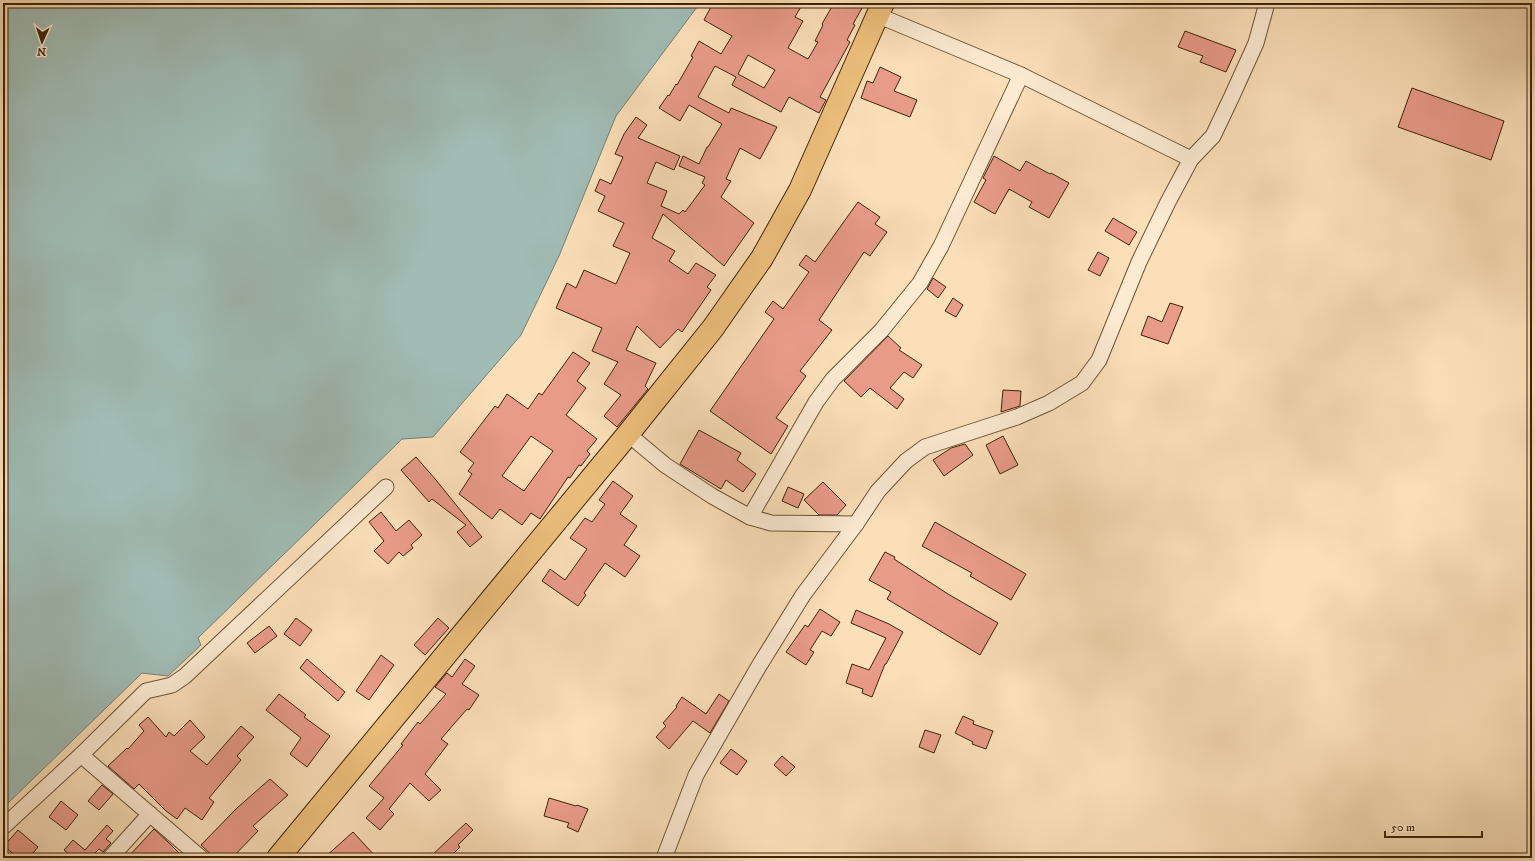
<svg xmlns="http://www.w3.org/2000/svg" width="1535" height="861" font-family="'IM FELL DW Pica',serif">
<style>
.water{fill:#a0bcb5;stroke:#787f71}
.building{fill:#e99b8a;stroke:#3d240a;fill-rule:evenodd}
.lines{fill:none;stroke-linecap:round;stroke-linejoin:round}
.street-casing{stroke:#6c5336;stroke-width:17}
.highway-casing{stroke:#3d240a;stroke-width:24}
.street{stroke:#fcead1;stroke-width:15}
.highway{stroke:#eec07c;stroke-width:22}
</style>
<rect width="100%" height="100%" fill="#fbdfb8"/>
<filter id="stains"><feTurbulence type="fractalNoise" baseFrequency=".005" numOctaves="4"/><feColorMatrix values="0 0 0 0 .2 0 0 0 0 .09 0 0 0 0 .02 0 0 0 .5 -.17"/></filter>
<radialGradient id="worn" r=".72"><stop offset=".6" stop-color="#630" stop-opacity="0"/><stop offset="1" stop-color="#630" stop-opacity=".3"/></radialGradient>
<!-- water -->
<path class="water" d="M3,3h697l-84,113 -57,140 -38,79 -88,102 -31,2 -204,199 3,7 -33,31 -26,-3 -139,135z"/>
<!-- building -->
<g class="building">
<path d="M713,3h90l-8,14 8,4 -15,27 20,11 10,-17 -3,-1 8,-16 -1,-1 12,-21h31l-12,21 2,1 -8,15 3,2 -30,55 6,3 -7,13 -30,-16 -8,15 -49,-27 4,-8 -21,-11 -17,31 31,16 2,-5 46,19 -17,32 -20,-11 -14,31 5,2 -10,16 33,26 -30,43 -61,-52 -11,24 23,13 -6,10 19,13 8,-11 20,12 -9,12 4,3 -29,42 -4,-3 -18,19 -23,-22 -11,24 30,13 -11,23 3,3 -31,38 -13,-11 17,-21 -17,-11 14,-22 -26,-11 10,-23 -46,-20 11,-25 9,5 8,-18 32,14 14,-31 -17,-7 11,-23 -26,-12 7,-15 -10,-5 5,-12 11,5 12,-27 -8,-3 9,-20 12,-17 11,8 -9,13 42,18 -6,14 -18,-8 -9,21 20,8 -6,15 18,8 4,-4 2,2 20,-27 -3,-2 3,-6 -26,-11 4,-10 16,8 8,-17h1l14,-23 -33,-19 -9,16 -21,-13 9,-13 1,1 7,-12 1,1 16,-28 -2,-1 8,-15 22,13 11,-18 -28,-16zM748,55l27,15 -11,18 -26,-14z"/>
<path d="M1185,31l51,19 -10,22 -26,-10 3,-6 -25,-9z"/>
<path d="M880,67l21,10 -7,14 23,9 -7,17 -49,-19 6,-17 6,2z"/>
<path d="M1412,88l92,33 -13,39 -93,-33z"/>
<path d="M994,156l26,15 6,-10 24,13 1,-1 18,10 -20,35 -20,-11 3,-5 -23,-13 -14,25 -21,-12 12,-22 -3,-2z"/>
<path d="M858,202l22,15 -5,7 12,8 -17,24 -6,-4 -45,68 13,10 -32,41 6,5 -30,42 12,8 -17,28 -61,-43 64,-92 -9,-7 8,-11 10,8 26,-37 -10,-7 7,-10 9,7z"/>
<path d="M1113,218l24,14 -8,13 -24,-14z"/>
<path d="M1098,252l11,6 -9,18 -12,-6z"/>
<path d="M933,278l13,9 -8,11 -11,-9z"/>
<path d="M953,298l10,7 -7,12 -11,-6z"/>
<path d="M1170,303l13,4 -15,37 -27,-9 7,-19 14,6z"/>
<path d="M888,336l13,12 -2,2 23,15 -9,13 -9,-6 -14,16 14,11 -7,10 -27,-21 -9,9 -17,-16z"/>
<path d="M573,352l17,11 -13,18 9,7 -20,27 31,24 -10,12 3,3 -9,12 -2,-1 -9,13 -2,-1 -28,42 -9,-6 -9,12 -22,-16 -8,10 -33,-25 13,-20 -4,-3 6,-8 -14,-11 35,-46 3,2 9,-14 21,15 11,-16 3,2zM531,436l22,15 -29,40 -22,-15z"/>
<path d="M1003,390l18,1 -1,15 -19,6z"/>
<path d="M699,430l42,23 -4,7 19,14 -13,18 -17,-12 -5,9 -41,-25z"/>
<path d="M1003,436l15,29 -18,9 -14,-29z"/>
<path d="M965,444l8,11 -29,21 -11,-16 18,-12z"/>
<path d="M416,457l20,23 46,57 -12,10 -13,-15 9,-7 -34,-26 -3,3 -28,-32z"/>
<path d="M613,481l20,15 -13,18 17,12 -13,19 16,11 -15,21 -20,-14 -21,30 2,2 -8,11 -36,-25 8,-12 15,11 22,-31 -17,-11 15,-20 7,4 13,-18 -6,-4z"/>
<path d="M823,482l23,23 -9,10h-18l-15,-15z"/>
<path d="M788,487l16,7 -6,14 -16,-7z"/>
<path d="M381,512l15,19 13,-11 13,15 -11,10 2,3 -10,8 -4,-4 -11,12 -14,-13 10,-10 -15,-19z"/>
<path d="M935,522l91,52 -15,26 -41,-24 2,-3 -50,-27z"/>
<path d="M885,552l10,5 -1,2 54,35 50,29 -18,32 -93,-56 4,-7 -22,-12z"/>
<path d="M820,609l20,13 -9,14 -9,-5 -12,19 4,2 -8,13 -20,-13 19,-27 3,2z"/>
<path d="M856,610l33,14 14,8 -17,32h-1l-13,33 -10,-4 1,-4 -17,-6 6,-19 17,6 17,-32 -35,-15z"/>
<path d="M296,618l16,12 -12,16 -16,-12z"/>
<path d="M438,618l11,10 -24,27 -11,-10z"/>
<path d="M269,626l8,10 -22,17 -8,-10z"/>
<path d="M381,655l13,10 -25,35 -13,-9z"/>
<path d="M307,659l38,33 -7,9 -38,-33z"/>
<path d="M465,659l10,7 -13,18 17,11 -10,15 -2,-1 -26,30 7,5 -23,30 16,16 -12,11 -19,-18 -21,26 5,5 -14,16 -14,-12 18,-20 -15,-12 34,-41 -2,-1 17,-22 2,2 26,-30 -11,-7 12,-14 5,4z"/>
<path d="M279,694l27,21 -2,2 26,19 -23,31 -17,-13 11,-16 -35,-28z"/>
<path d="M719,694l10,7 -19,32 -17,-12 -24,28 -13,-12 10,-11 -3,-3 14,-16 -1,-1 6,-9 24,17z"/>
<path d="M963,716l11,5 -1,3 20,7 -7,18 -14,-5 1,-2 -18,-9z"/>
<path d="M148,717l18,20 3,-5 5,4 16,-16 15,17 -15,14 17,14 34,-39 13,11 -17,19 4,4 -32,38 5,4 -12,18 -17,-12 -8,11 -11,-8 -27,-27 -5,5 -26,-23 19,-18 1,1 16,-18 -5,-6z"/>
<path d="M925,730l16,5 -7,18 -15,-6z"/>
<path d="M731,749l16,12 -10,14 -17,-12z"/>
<path d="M782,756l13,11 -9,9 -12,-11z"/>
<path d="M270,779l18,16 -35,31 5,5 -26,27h-17l-14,-13 36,-37z"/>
<path d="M102,785l11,9 -14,16 -11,-9z"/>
<path d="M549,798l27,8 1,-1 11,4 -10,23 -11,-5 2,-4 -25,-7z"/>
<path d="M61,801l17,14 -12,15 -17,-13z"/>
<path d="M466,823l7,7 -15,15 2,2 -11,11h-20z"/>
<path d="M107,825l6,6 -7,8 5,4 -8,9 -4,-3 -7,7 2,2h-20l-10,-8 9,-10 12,10z"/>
<path d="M154,829l14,13 16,16h-57z"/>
<path d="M18,830l20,17 -9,11h-11l-14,-12z"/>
<path d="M353,832l24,26h-53z"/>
</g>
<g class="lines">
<defs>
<g id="street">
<path d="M877,15l144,60 170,84"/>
<path d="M628,434l37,31 47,31 38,21 21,6 85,1"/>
<path d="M750,517l66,-115 17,-23 48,-48 39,-48 21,-37 80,-171"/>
<path d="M81,755l120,103"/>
<path d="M3,827l78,-72 65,-64 26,-6 13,-9 201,-189"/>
<path d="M110,858l40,-44"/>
<path d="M664,858l32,-83 63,-109 44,-71 53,-71 22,-33 28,-30 19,-14 92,-30 32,-14 33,-20 17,-23 40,-98 29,-60 23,-43 22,-23 19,-40 24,-53 11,-40"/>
</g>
<path id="highway" d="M278,858l350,-424 85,-106 23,-33 26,-37 38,-68 83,-187"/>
</defs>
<!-- street casing -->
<use href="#street" class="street-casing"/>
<!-- highway casing -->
<use href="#highway" class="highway-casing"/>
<!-- street -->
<use href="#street" class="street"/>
<!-- highway -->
<use href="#highway" class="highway"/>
</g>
<!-- margin -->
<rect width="1535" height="861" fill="none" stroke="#fbdfb8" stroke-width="16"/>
<rect x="4" y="4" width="1527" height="853" fill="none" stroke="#3d240a" stroke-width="2"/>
<rect x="8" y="8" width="1519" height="845" fill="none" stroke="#3d240a"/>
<!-- north arrow -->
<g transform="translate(42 42) rotate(183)" stroke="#fcead1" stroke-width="3" paint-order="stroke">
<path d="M0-3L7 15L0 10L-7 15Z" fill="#3d240a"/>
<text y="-6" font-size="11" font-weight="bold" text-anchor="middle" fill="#3d240a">N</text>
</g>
<!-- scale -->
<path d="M1385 831v6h97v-6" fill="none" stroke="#3d240a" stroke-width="2"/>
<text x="1391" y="831" font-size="12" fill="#3d240a" stroke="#fcead1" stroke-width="3" paint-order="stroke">50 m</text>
<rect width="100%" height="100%" filter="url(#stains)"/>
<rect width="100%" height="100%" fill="url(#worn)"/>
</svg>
